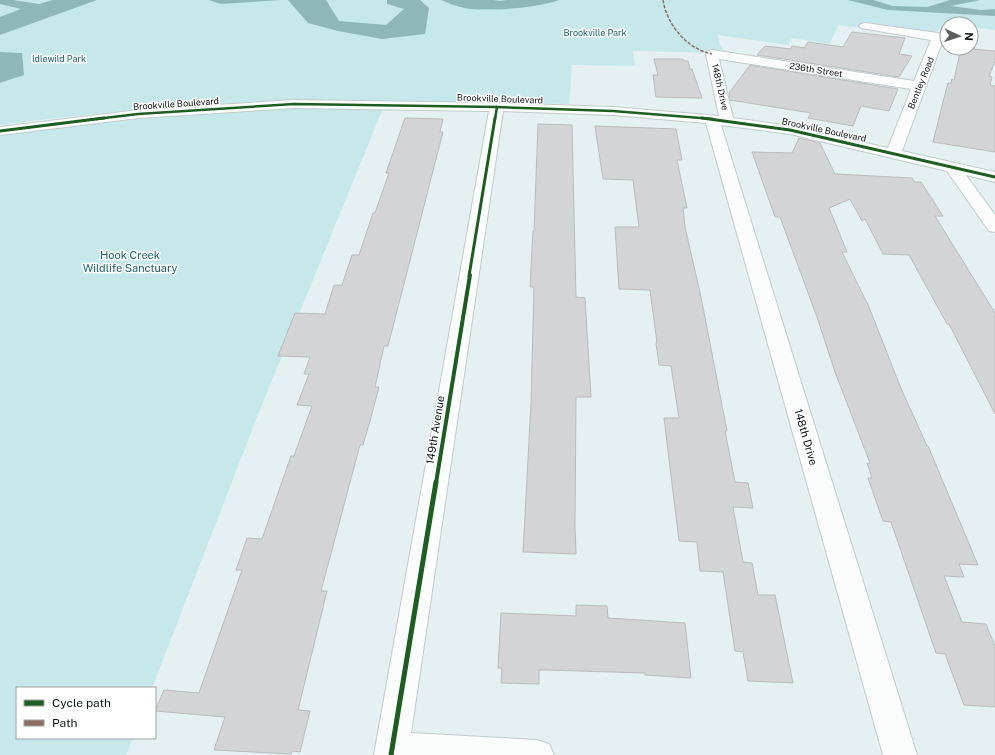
<svg xmlns="http://www.w3.org/2000/svg" width="995" height="755" font-family="'Public Sans',sans-serif">
<style>
.green{fill:#c6e8ea}
.water{fill:#8fb7ba}
.building{fill:#d2d4d5;stroke:#babcbc}
.lines{fill:none;stroke-linecap:round;stroke-linejoin:round}
.minor-casing{stroke:#c1cbcc;stroke-width:2}
.minor{fill:#fbfdfd;fill-rule:evenodd}
.quiet{stroke:#8d6e63;stroke-width:1.5;stroke-dasharray:3.5 1.5;stroke-linecap:butt}
.cycleway-far3-casing{stroke:#fff;stroke-width:4}
.cycleway-far2-casing{stroke:#fff;stroke-width:5}
.cycleway-far1-casing{stroke:#fff;stroke-width:6}
.cycleway-casing{stroke:#fff;stroke-width:8}
.cycleway-far3{stroke:#1b5e20;stroke-width:2.5}
.cycleway-far2{stroke:#1b5e20;stroke-width:3}
.cycleway-far1{stroke:#1b5e20;stroke-width:4}
.cycleway{stroke:#1b5e20;stroke-width:5}
.labels{text-anchor:middle;stroke-width:3;stroke-linejoin:round;paint-order:stroke}
.far-park-label{font-size:9px;fill:#1a6267;stroke:#fff}
.far-street-label{font-size:9px;fill:#0c1414;stroke:#fff}
.park-label{font-size:11px;fill:#1a6267;stroke:#fff}
.street-label{font-size:11px;fill:#0c1414;stroke:#fff}
</style>
<rect width="100%" height="100%" fill="#e4f0f1"/>
<!-- green -->
<g class="green">
<path d="M0,0h995v30l-24,-3v-3h-24v3l-18,7 -13,2 -77,-11 -10,19 -37,-6 -4,7 -70,-10 1,7 6,11 -92,-2 2,15 -63,-1 -3,39 -277,-4 -141,8 -113,12 -38,5z"/>
<path d="M383,108l-124,304 -107,276h-135v50h116l-7,17h-126v-620c59,-8 118,-15 177,-20 69,-6 137,-7 206,-7z"/>
</g>
<!-- water -->
<g class="water">
<path d="M0,0h13l26,4 14,-4h44l-97,35v-18l21,-8 -21,-5z"/>
<path d="M209,0h72l-60,4z"/>
<path d="M288,0h38l13,21 47,4 18,-16 -17,-5v-4h33l9,8 -4,26 -43,5 -44,-8 -30,-8z"/>
<path d="M441,0h52l7,1 7,-1h52c-20,8 -74,12 -95,8 -8,-2 -16,-5 -23,-8z"/>
<path d="M848,0h25l20,6 34,1 23,-7h31l-30,6 30,4 14,-1v7l-107,-6z"/>
<path d="M0,52l22,1 2,22 -24,8z"/>
</g>
<!-- building -->
<g class="building">
<path d="M852,32l53,6 -6,16 13,2 -13,21 -142,-22 8,-9 26,3 1,-3 12,2 4,-6 35,5z"/>
<path d="M961,48l34,3v10l-6,15 3,1 -2,8 5,1v66l-62,-10 12,-48 3,-11h3l1,-4 2,1z"/>
<path d="M654,59h29l1,2h4l2,8h2l10,29 -46,-1 -3,-22h5z"/>
<path d="M750,65l142,23 6,1 -9,22 -28,-5 -8,20 -45,-8 3,-5 -81,-13 -1,-7z"/>
<path d="M405,118l38,1 -3,13h3l-55,214h-4l-9,41h4l-9,34 -7,24h-3l-39,146h6l-29,119 12,1 -10,41 -8,-1 -1,3 -77,-4 11,-33 -70,-6 9,-21 35,3 43,-123h-6l11,-32 15,1 29,-83h3l18,-50 -15,-1 12,-31h-5l6,-17 -32,-1 17,-43 30,1 9,-29h8l10,-30h7l14,-42h2l14,-40h-3z"/>
<path d="M538,124l34,1 4,172 9,1 6,99h-15l-1,129 1,28 -53,-2 8,-149 3,-116h-4l3,-56h1z"/>
<path d="M595,126l81,3 6,31h-5l10,48h-4l2,19 16,70 26,134h-2l10,51 13,1 5,25 -20,-1 10,55 9,1 6,32h17l18,88 -45,-2 -5,-29 -8,-1 -12,-79 -23,-1 -3,-29 -18,-1 -15,-123h15l-8,-52 -12,-1 -3,-22h1l-7,-53 -31,-1 -4,-62h24l-6,-47 -30,-1z"/>
<path d="M799,138l21,5 15,31 77,4 3,4h6l22,34h-8l60,97v101l-46,-90h-2l-38,-69 -26,-1 -18,-35 -3,2 -12,-22 -21,9 18,44h-5l27,55 31,79 27,60h1l50,119 -19,-1 5,13 -20,-1 18,46 24,2 9,22v61l-31,-2 -19,-51 -9,-1 -45,-131 -8,-1 -15,-43h4l-5,-15h3l-35,-91 -18,-55 -37,-100h-5l-23,-65 40,1z"/>
<path d="M576,605l31,1 1,12 77,5 6,55 -46,-3v-2l-99,-3h-7v14l-38,-1 1,-15h-4l3,-55 75,3z"/>
</g>
<g class="lines">
<defs>
<path id="minor" d="M865,23l73,10 4,1 2,3 -42,114 93,21v10l-29,-7 29,40v17l-6,-1 -42,-60 -157,-37 -69,-9 196,630h-34l-177,-632 -93,-8 -110,-4 -92,622 126,7 12,4 5,11h-180l115,-644 -195,-3 -156,10 -138,17v-8l138,-17 156,-10 203,3 116,4 106,9 -13,-62 2,-3 4,-1 202,31 17,-41 -70,-12 -2,-2 2,-2zM719,59l192,30 -23,59 -98,-22 -57,-8z"/>
</defs>
<!-- minor casing -->
<use href="#minor" class="minor-casing"/>
<!-- minor -->
<use href="#minor" class="minor"/>
<!-- quiet -->
<path class="quiet" d="M663,0c4,25 24,49 49,54"/>
<defs>
<g id="cycleway-far3">
<path d="M96,119l42,-5 156,-10 203,3 116,4 100,8"/>
<path d="M495,119l2,-12"/>
</g>
<g id="cycleway-far2">
<path d="M702,118l88,12 205,47"/>
<path d="M0,131l104,-13"/>
<path d="M469,276l26,-158"/>
</g>
<path id="cycleway-far1" d="M436,483l34,-208"/>
<path id="cycleway" d="M391,755l45,-273"/>
</defs>
<!-- cycleway-far3 casing -->
<use href="#cycleway-far3" class="cycleway-far3-casing"/>
<!-- cycleway-far2 casing -->
<use href="#cycleway-far2" class="cycleway-far2-casing"/>
<!-- cycleway-far1 casing -->
<use href="#cycleway-far1" class="cycleway-far1-casing"/>
<!-- cycleway casing -->
<use href="#cycleway" class="cycleway-casing"/>
<!-- cycleway-far3 -->
<use href="#cycleway-far3" class="cycleway-far3"/>
<!-- cycleway-far2 -->
<use href="#cycleway-far2" class="cycleway-far2"/>
<!-- cycleway-far1 -->
<use href="#cycleway-far1" class="cycleway-far1"/>
<!-- cycleway -->
<use href="#cycleway" class="cycleway"/>
</g>
<g class="labels">
<!-- far-park labels -->
<g class="far-park-label">
<text x="595" y="36">Brookville Park</text>
<text x="59" y="62">Idlewild Park</text>
</g>
<!-- far-street labels -->
<g class="far-street-label">
<text transform="translate(816 70) rotate(9)" y="3">236th Street</text>
<text transform="translate(921 83) rotate(-68)" y="3">Bentley Road</text>
<text transform="translate(720 87) rotate(77)" y="3">148th Drive</text>
<text transform="translate(500 99) rotate(2)" y="3">Brookville Boulevard</text>
<text transform="translate(176 104) rotate(-4)" y="3">Brookville Boulevard</text>
<text transform="translate(824 130) rotate(12)" y="3">Brookville Boulevard</text>
</g>
<!-- park labels -->
<g class="park-label">
<text x="130" y="259">Hook Creek<tspan x="130" dy="13">Wildlife Sanctuary</tspan></text>
</g>
<!-- street labels -->
<g class="street-label">
<text transform="translate(435 430) rotate(-81)" y="4">149th Avenue</text>
<text transform="translate(806 437) rotate(74)" y="4">148th Drive</text>
</g>
</g>
<!-- legend -->
<rect x="16" y="687" width="140" height="52" fill="#ffffff" stroke="#9ea1a1"/>
<rect x="24" y="700" width="20" height="6" fill="#1b5e20" stroke="#9ea1a1"/>
<text x="52" y="707" font-size="12" fill="#0c1414">Cycle path</text>
<rect x="24" y="720" width="20" height="6" fill="#8d6e63" stroke="#9ea1a1"/>
<text x="52" y="727" font-size="12" fill="#0c1414">Path</text>
<!-- north arrow -->
<g transform="translate(959 36) rotate(93)"><circle r="19" fill="#ffffff" stroke="#9ea1a1"/>
<path d="M0-3L7 15L0 10L-7 15Z" fill="#586161"/>
<text y="-6" font-size="11" font-weight="bold" text-anchor="middle" fill="#0c1414">N</text>
</g>
</svg>
